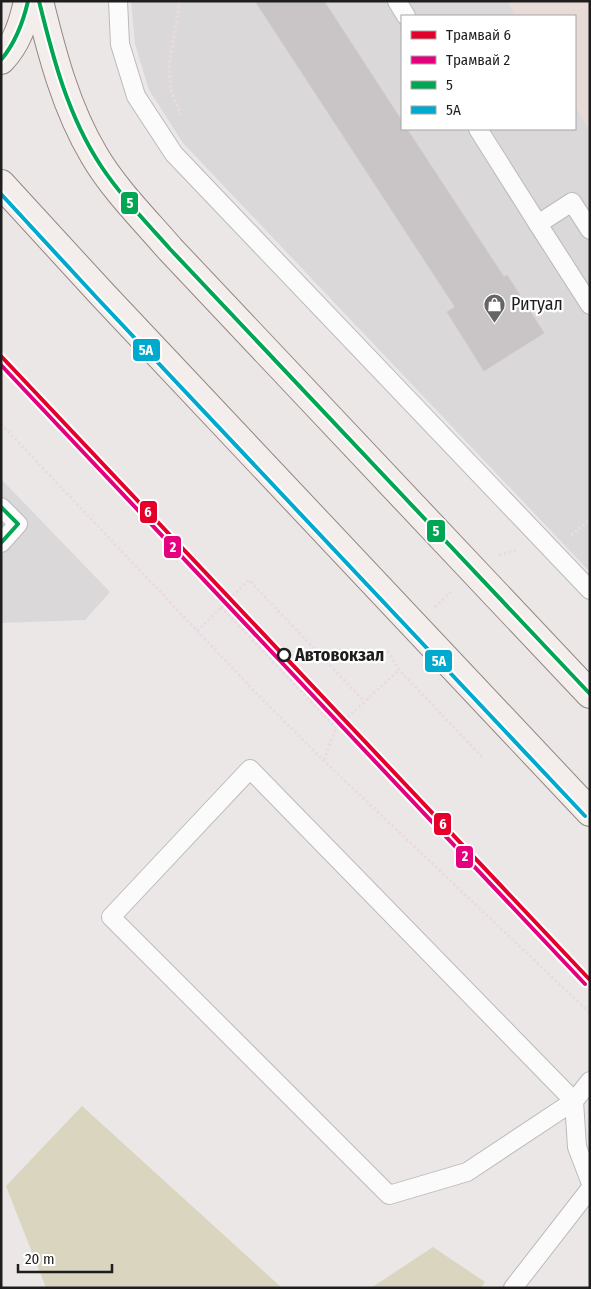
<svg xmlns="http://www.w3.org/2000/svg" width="591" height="1289" font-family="'Fira Sans Condensed',sans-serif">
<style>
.residential{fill:#dbd8d9;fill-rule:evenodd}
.education{fill:#e8dad7}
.religious{fill:#dad8d8}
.forest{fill:#d9d5be}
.building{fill:#c9c4c5;stroke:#cfc9ca}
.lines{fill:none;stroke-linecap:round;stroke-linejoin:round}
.lane-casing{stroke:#bcbaba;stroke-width:20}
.secondary-casing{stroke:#958681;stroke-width:30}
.path{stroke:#e9dae4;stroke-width:3;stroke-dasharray:2.5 2.5;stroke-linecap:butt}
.lane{stroke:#fcfbfb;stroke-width:18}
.secondary{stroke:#f3edeb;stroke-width:28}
.bus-1-casing{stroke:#fff;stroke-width:8}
.bus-2-casing{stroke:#fff;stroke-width:8}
.bus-1{stroke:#00a651;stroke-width:4}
.bus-2{stroke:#00a9ce;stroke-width:4}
.tram-1-casing{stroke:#fff;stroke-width:8}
.tram-2-casing{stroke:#fff;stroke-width:8}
.tram-1{stroke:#e4002b;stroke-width:4}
.tram-2{stroke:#e5007d;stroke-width:4}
.stop-dot{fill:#fff;stroke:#1e1e1e;stroke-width:2.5}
.labels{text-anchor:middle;stroke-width:4.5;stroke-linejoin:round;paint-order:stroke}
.poi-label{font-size:18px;fill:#1e1e1e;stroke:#fff;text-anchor:start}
.stop-label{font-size:18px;font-weight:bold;fill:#1e1e1e;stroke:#fff;text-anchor:start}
.line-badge{stroke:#fff;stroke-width:2}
.badge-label{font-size:14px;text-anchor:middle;font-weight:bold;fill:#fff}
</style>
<rect width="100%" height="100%" fill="#ece7e7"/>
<!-- residential -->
<path class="residential" d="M131,1h459v571l-407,-429 -34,-53 -14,-46zM402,16h173v113h-173z"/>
<!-- education -->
<path class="education" d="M507,1h83v129l-15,-23v-91h-59z"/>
<!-- religious -->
<path class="religious" d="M1,479l109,113 -25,28 -84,3z"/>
<!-- forest -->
<g class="forest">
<path d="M82,1106l200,182h-236l-40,-102z"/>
<path d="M433,1247l52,35 -4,6h-110z"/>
</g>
<!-- building -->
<path class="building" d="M255,1h69l78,120v8h5l97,148 3,-2 37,58 -60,38 -37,-59 8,-5z"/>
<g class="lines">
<defs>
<g id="lane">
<path d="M118,1l2,43 16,52 38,58 416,436"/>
<path d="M397,1l9,15"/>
<path d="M478,129l60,95 34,-22 18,28"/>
<path d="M538,224l52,81"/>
<path d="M1,507l17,17 -17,19"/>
<path d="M250,769l324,332 -107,71 -78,23 -278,-278z"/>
<path d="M590,1081l-16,20 3,46 13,34"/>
<path d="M513,1288l77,-99"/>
</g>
<g id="secondary">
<path d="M39,1c13,53 27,107 55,154 19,33 51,65 76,94l420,445"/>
<path d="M1,60c16,-17 22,-36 27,-59"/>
<path d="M1,184l101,110 488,518"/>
</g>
</defs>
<!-- lane casing -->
<use href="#lane" class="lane-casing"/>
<!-- secondary casing -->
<use href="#secondary" class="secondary-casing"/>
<!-- path -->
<g class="path">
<path d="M180,1l-11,64 2,26 10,24"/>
<path d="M1,424l256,270 67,67 266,252"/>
<path d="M571,535l19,-15"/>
<path d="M499,555l18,-5"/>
<path d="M221,607l115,121"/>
<path d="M435,607l18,-17"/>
<path d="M197,631l52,-51 115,121"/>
<path d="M317,651l71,1 11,18 84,88"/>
<path d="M324,760l12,-32 63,-58"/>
</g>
<!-- lane -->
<use href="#lane" class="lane"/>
<!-- secondary -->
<use href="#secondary" class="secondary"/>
<defs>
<g id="bus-1">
<path d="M39,1c14,57 29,115 62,165 20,30 45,56 69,83l420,445"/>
<path d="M1,60c15,-18 22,-37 27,-59"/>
<path d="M1,507l17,17 -17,19"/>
</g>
<path id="bus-2" d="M1,194l96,104 488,518"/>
</defs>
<!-- bus-1 casing -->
<use href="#bus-1" class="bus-1-casing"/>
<!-- bus-2 casing -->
<use href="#bus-2" class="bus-2-casing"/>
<!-- bus-1 -->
<use href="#bus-1" class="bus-1"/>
<!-- bus-2 -->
<use href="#bus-2" class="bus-2"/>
<defs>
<path id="tram-1" d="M1,356l589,624"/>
<path id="tram-2" d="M1,365l584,619"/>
</defs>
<!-- tram-1 casing -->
<use href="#tram-1" class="tram-1-casing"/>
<!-- tram-2 casing -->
<use href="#tram-2" class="tram-2-casing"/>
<!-- tram-1 -->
<use href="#tram-1" class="tram-1"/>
<!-- tram-2 -->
<use href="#tram-2" class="tram-2"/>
</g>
<!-- icons -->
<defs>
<symbol id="shop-pin" viewBox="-11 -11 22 30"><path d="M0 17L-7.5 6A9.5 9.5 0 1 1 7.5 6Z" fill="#666464" stroke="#fff"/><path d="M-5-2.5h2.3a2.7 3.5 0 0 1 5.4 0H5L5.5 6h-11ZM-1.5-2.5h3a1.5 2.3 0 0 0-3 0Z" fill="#fff"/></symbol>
</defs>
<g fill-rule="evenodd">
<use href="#shop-pin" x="482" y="292" width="25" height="34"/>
</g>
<!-- markers -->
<circle class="stop-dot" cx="284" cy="655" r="6"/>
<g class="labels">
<!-- poi labels -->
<g class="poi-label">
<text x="511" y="310">Ритуал</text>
</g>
<!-- stop labels -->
<g class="stop-label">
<text x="295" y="661">Автовокзал</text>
</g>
</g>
<g class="line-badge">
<rect x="120" y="191" width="19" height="24" rx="5" fill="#00a651"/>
<rect x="132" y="338" width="29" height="24" rx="5" fill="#00a9ce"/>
<rect x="139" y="500" width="19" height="24" rx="5" fill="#e4002b"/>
<rect x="426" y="519" width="20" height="24" rx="5" fill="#00a651"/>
<rect x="163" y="535" width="19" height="24" rx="5" fill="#e5007d"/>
<rect x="424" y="649" width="29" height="24" rx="5" fill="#00a9ce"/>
<rect x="433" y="812" width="19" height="24" rx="5" fill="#e4002b"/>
<rect x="455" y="845" width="19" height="24" rx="5" fill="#e5007d"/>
</g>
<g class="badge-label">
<text x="130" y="208">5</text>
<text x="146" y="355">5А</text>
<text x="148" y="517">6</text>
<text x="436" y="536">5</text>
<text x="173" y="552">2</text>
<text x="439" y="666">5А</text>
<text x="443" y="829">6</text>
<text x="465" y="861">2</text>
</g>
<!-- border -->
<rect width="591" height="1289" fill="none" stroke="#1e1e1e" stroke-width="5"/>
<!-- legend -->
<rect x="401" y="15" width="175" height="115" fill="#ffffff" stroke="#a5a5a5"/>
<rect x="411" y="31" width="25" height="8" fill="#e4002b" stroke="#a5a5a5"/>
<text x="446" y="40" font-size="15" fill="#1e1e1e">Трамвай 6</text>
<rect x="411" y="56" width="25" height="8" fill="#e5007d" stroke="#a5a5a5"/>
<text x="446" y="65" font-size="15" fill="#1e1e1e">Трамвай 2</text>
<rect x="411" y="81" width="25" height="8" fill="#00a651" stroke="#a5a5a5"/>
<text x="446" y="90" font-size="15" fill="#1e1e1e">5</text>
<rect x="411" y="106" width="25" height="8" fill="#00a9ce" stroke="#a5a5a5"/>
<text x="446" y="115" font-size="15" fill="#1e1e1e">5А</text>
<!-- scale -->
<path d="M18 1264v8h94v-8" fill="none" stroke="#1e1e1e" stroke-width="2.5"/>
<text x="25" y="1264" font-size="15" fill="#1e1e1e" stroke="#ffffff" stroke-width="4" paint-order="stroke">20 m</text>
</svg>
